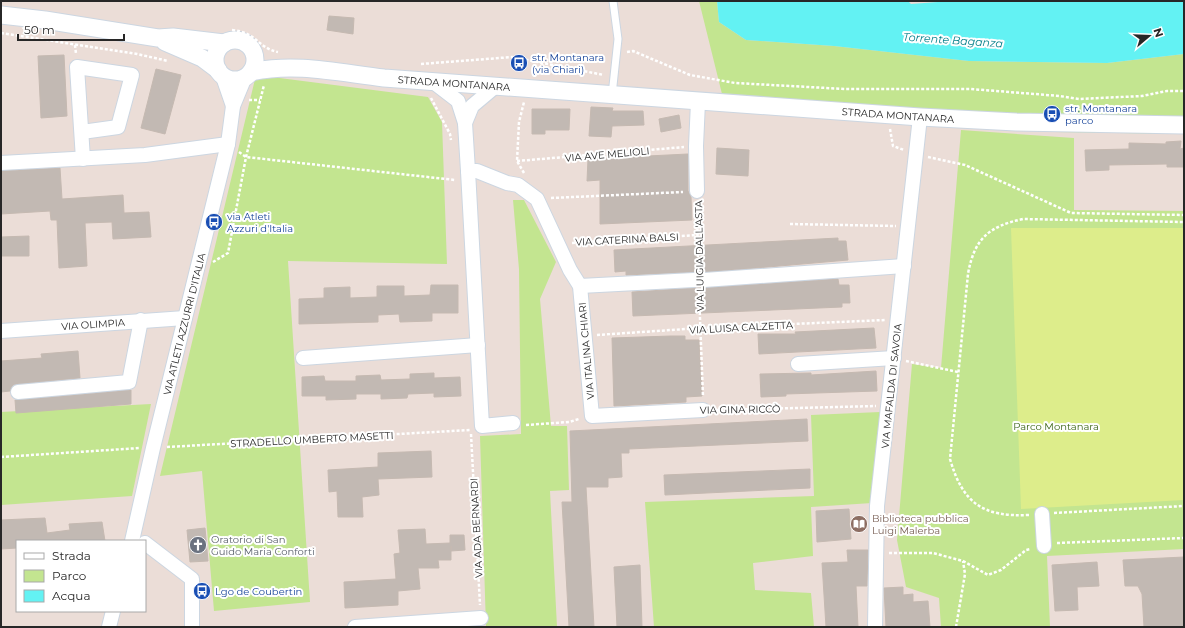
<svg xmlns="http://www.w3.org/2000/svg" width="1185" height="628" font-family="Montserrat,sans-serif">
<style>
.green{fill:#c3e590}
.pitch{fill:#dded8b}
.water{fill:#63f2f3}
.building{fill:#c2b9b3;stroke:#c5b9b1}
.lines{fill:none;stroke-linecap:round;stroke-linejoin:round}
.service-casing{stroke:#ccd6e1;stroke-width:9}
.minor-casing{stroke:#ccd6e1;stroke-width:16}
.tertiary-casing{stroke:#ccd6e1;stroke-width:19}
.path{stroke:#fff;stroke-width:2.5;stroke-dasharray:3 2;stroke-linecap:butt}
.service{stroke:#fff;stroke-width:7}
.minor{stroke:#fff;stroke-width:14}
.tertiary{stroke:#fff;stroke-width:17}
.labels{text-anchor:middle;stroke-width:4;stroke-linejoin:round;paint-order:stroke}
.transit-label{font-size:10px;fill:#164399;stroke:#fff;text-anchor:start}
.street-label{font-size:10px;fill:#272727;stroke:#fff}
.park-label{font-size:10px;fill:#3b6516;stroke:#fff}
.education-label{font-size:10px;fill:#785e54;stroke:#fff;text-anchor:start}
.worship-label{font-size:10px;fill:#5b616d;stroke:#fff;text-anchor:start}
.water-label{font-size:11px;font-style:italic;fill:#08828c;stroke:#fff}
</style>
<rect width="100%" height="100%" fill="#ebddd7"/>
<!-- green -->
<g class="green">
<path d="M699,1h18l2,21 27,18 88,6 135,15 138,2 77,-9v80l-130,-2 -332,-38z"/>
<path d="M256,75l172,22 14,25 5,142 -159,-3 22,341 -96,9 -12,-140 -42,5z"/>
<path d="M961,130l113,8v72l110,1v338l-137,7 3,71h-109l-2,-29 -33,-11 -9,-47 15,-176 29,4z"/>
<path d="M513,200h11l32,62 -16,37 11,127h16l2,64 -19,1 7,136h-71l-6,-191 41,-2 -2,-165z"/>
<path d="M151,404l-19,92 -131,9v-93z"/>
<path d="M880,412l-8,91 -61,4 2,49 -60,7 2,27 56,3 3,34h-160l-9,-125 169,-6 -3,-81z"/>
</g>
<!-- pitch -->
<path class="pitch" d="M1011,228h173v272l-163,9z"/>
<!-- water -->
<path class="water" d="M717,1h191l3,3 40,-3h233v53l-77,9 -138,-2 -135,-15 -88,-6 -27,-18z"/>
<!-- building -->
<g class="building">
<path d="M329,16l25,2 -1,16 -26,-4z"/>
<path d="M64,55l3,61 -26,2 -3,-62z"/>
<path d="M156,69l25,6 -16,59 -24,-6z"/>
<path d="M591,107l22,1 -1,3h31l1,14 -32,1 -1,11 -22,-1z"/>
<path d="M532,109h38l-1,21h-24v4h-13z"/>
<path d="M679,115l2,13 -20,4 -2,-13z"/>
<path d="M1181,141l-1,8 4,-1v19h-17v-3l-58,1v5l-23,1 -1,-21 44,-1v-6l37,1v-2z"/>
<path d="M717,148l32,2 -1,26 -32,-2z"/>
<path d="M688,154v37l3,6 1,23 -92,4v-44l-13,1 1,-22z"/>
<path d="M60,168l2,31 61,-4 1,18 25,-1 2,25 -38,2 -1,-17 -27,1 2,43 -28,2 -2,-48h-6l-1,-9 -49,3v-43z"/>
<path d="M29,236v20h-28v-19z"/>
<path d="M838,238v3h8l2,19 -149,13 -5,-1 -68,3v-4l-11,1 -1,-22z"/>
<path d="M838,279l1,6h10l1,18h-8v4l-209,9 -1,-24z"/>
<path d="M431,285h27v28h-26v8l-32,1 -1,-8 -21,1v7l-79,2v-25l25,-1v-10l26,-1v11l27,-1v-11h27v10l26,-1z"/>
<path d="M874,328l2,20 -117,6 -1,-20h38l-1,-2z"/>
<path d="M671,336h14v4h14l3,56 -16,1v5l-72,4 -2,-68z"/>
<path d="M78,351l2,27 -63,6 -4,1 -3,6 -9,1v-31l41,-3 -1,-4z"/>
<path d="M876,371l1,20 -91,3v2l-25,1 -1,-23 51,-1v2z"/>
<path d="M434,373v5l26,-1 1,19 -27,1v-4l-26,1 -1,4 -26,1v-5h-25v5l-30,1v-4h-24v-19l22,-1 1,5h31v-5l24,-1 1,5 29,-1v-5z"/>
<path d="M131,390v14l-115,9 -1,-13z"/>
<path d="M807,419l1,22 -179,8v4h-8l1,24 -14,1v9h-22l8,140h-25l-7,-125h10l-2,-71z"/>
<path d="M431,451l1,26 -54,2 1,16 -17,2 1,20h-25l-1,-26 -8,1 -1,-22 50,-3v-14z"/>
<path d="M810,469v19l-145,7 -1,-20z"/>
<path d="M849,509l2,30 -34,3 -1,-31z"/>
<path d="M45,518l2,15 23,-3 -1,-6 33,-2 3,19h-88v7l-16,1v-29z"/>
<path d="M205,528l3,33 -18,1 -3,-32z"/>
<path d="M425,529l1,15 24,-1v-8h14l1,15 -14,1v-5v14h-13l1,8h-21l2,21 -22,2v14l-53,3 -1,-26 52,-3 -2,-25 6,-1 -2,-23z"/>
<path d="M847,550h21l-1,36h-11l2,41h-32l-4,-64 26,-1z"/>
<path d="M1184,557v70h-40l-2,-33 -4,-8h-13l-2,-26z"/>
<path d="M1097,562l2,24 -22,1 1,23 -23,1 -3,-46z"/>
<path d="M640,565l2,62h-25l-3,-60z"/>
<path d="M903,587v8l10,-1v8l15,-1 2,26h-44l-2,-39z"/>
</g>
<g class="lines">
<defs>
<path id="service" d="M612,95l6,-56 -5,-38"/>
<g id="minor">
<path d="M223,77l10,29"/>
<path d="M432,81l26,20 7,22 3,48h9l30,12 11,2 19,14 33,71 10,16 12,130 111,-6"/>
<path d="M465,123l7,-17 25,-21"/>
<path d="M82,132l36,-5 14,-52 -55,-8 6,92"/>
<path d="M1,163l144,-8 83,-11"/>
<path d="M468,171l14,255 31,-3"/>
<path d="M697,191l-1,-45 2,-44"/>
<path d="M704,280l200,-14"/>
<path d="M580,286l114,-6"/>
<path d="M1,331l184,-13"/>
<path d="M303,358l175,-13"/>
<path d="M798,364l96,-6"/>
<path d="M18,392l111,-10 12,-62"/>
<path d="M1042,514l2,32"/>
<path d="M132,541l21,-93 75,-304 5,-38 12,-29"/>
<path d="M145,543l47,36v48"/>
<path d="M109,627l4,-16"/>
<path d="M355,627l126,-9"/>
<path d="M875,627l2,-121 43,-389"/>
</g>
<g id="tertiary">
<path d="M1,15l44,5 113,18 15,-1 51,6"/>
<circle cx="235" cy="60" r="20"/>
<path d="M165,42l37,16 16,12"/>
<path d="M251,72c44,-10 89,1 133,6l536,39 96,5 168,3"/>
</g>
</defs>
<!-- service casing -->
<use href="#service" class="service-casing"/>
<!-- minor casing -->
<use href="#minor" class="minor-casing"/>
<!-- tertiary casing -->
<use href="#tertiary" class="tertiary-casing"/>
<!-- path -->
<g class="path">
<path d="M232,30c24,2 26,18 46,22"/>
<path d="M1,33l136,21 31,7"/>
<path d="M75,45l1,9"/>
<path d="M627,52l6,-1 57,24 45,8 110,6h126l89,7 19,3 63,-3 25,-5h17"/>
<path d="M421,64l91,-7 92,18"/>
<path d="M431,98l19,36 1,6"/>
<path d="M249,100h11"/>
<path d="M890,129l3,17 11,4"/>
<path d="M239,152l7,5 209,23"/>
<path d="M928,157l37,8 106,48 113,2"/>
<path d="M517,161l167,-14"/>
<path d="M524,173l-7,-12 2,-39 5,-20"/>
<path d="M551,198l132,-6"/>
<path d="M697,204l1,63"/>
<path d="M790,224l106,2"/>
<path d="M572,243l125,-8"/>
<path d="M213,262l15,-9 18,-96 18,-72"/>
<path d="M699,292l4,105"/>
<path d="M597,335l104,-7 184,-8"/>
<path d="M906,361l52,11"/>
<path d="M715,410l161,-4"/>
<path d="M526,425l43,-3 10,-3"/>
<path d="M471,434l9,171"/>
<path d="M167,447l303,-17"/>
<path d="M1,457l139,-9"/>
<path d="M1054,513l130,-7"/>
<path d="M1029,515c-46,2 -66,-11 -79,-56l18,-185c6,-35 21,-48 55,-55l161,3"/>
<path d="M1057,543l127,-5"/>
<path d="M889,553h44l30,8 25,14 13,-5 25,-20 5,-1"/>
<path d="M956,627l9,-53 -2,-13"/>
</g>
<!-- service -->
<use href="#service" class="service"/>
<!-- minor -->
<use href="#minor" class="minor"/>
<!-- tertiary -->
<use href="#tertiary" class="tertiary"/>
</g>
<!-- icons -->
<defs>
<symbol id="bus-disc" viewBox="-11 -11 22 22"><circle r="9.5" fill="#1a4fb4" stroke="#fff"/><path d="M-5-6H5V4H4V6H2V4H-2V6H-4V4H-5ZM-3.5-4V0h7V-4ZM-3.5 1.2v1.5H-2V1.2ZM2 1.2v1.5H3.5V1.2Z" fill="#fff"/></symbol>
<symbol id="library-disc" viewBox="-11 -11 22 22"><circle r="9.5" fill="#8d6e63" stroke="#fff"/><path d="M-6-4Q-3-5.5-.7-3.5V5Q-3 3-6 4ZM6-4Q3-5.5 .7-3.5V5Q3 3 6 4Z" fill="#fff"/></symbol>
<symbol id="church-disc" viewBox="-11 -11 22 22"><circle r="9.5" fill="#6b7280" stroke="#fff"/><path d="M-1.2-6h2.4v3.5h3.3v2.4h-3.3V6h-2.4V-.1h-3.3v-2.4h3.3Z" fill="#fff"/></symbol>
</defs>
<g fill-rule="evenodd">
<use href="#bus-disc" x="509" y="53" width="20" height="20"/>
<use href="#bus-disc" x="1042" y="104" width="20" height="20"/>
<use href="#bus-disc" x="204" y="212" width="20" height="20"/>
<use href="#library-disc" x="849" y="514" width="20" height="20"/>
<use href="#church-disc" x="188" y="535" width="20" height="20"/>
<use href="#bus-disc" x="192" y="581" width="20" height="20"/>
</g>
<g class="labels">
<!-- transit labels -->
<g class="transit-label">
<text x="532" y="61">str. Montanara<tspan x="532" dy="12">(via Chiari)</tspan></text>
<text x="1065" y="112">str. Montanara<tspan x="1065" dy="12">parco</tspan></text>
<text x="227" y="220">via Atleti<tspan x="227" dy="12">Azzuri d'Italia</tspan></text>
<text x="215" y="595">Lgo de Coubertin</text>
</g>
<!-- street labels -->
<g class="street-label">
<text transform="translate(454 83) rotate(4)" y="4">STRADA MONTANARA</text>
<text transform="translate(898 115) rotate(4)" y="4">STRADA MONTANARA</text>
<text transform="translate(607 154) rotate(-5)" y="4">VIA AVE MELIOLI</text>
<text transform="translate(627 239) rotate(-3)" y="4">VIA CATERINA BALSI</text>
<text transform="translate(699 256) rotate(-91)" y="4">VIA LUIGIA DALL'ASTA</text>
<text transform="translate(93 324) rotate(-4)" y="4">VIA OLIMPIA</text>
<text transform="translate(184 324) rotate(-76)" y="4">VIA ATLETI AZZURRI D'ITALIA</text>
<text transform="translate(741 327) rotate(-3)" y="4">VIA LUISA CALZETTA</text>
<text transform="translate(586 351) rotate(-95)" y="4">VIA ITALINA CHIARI</text>
<text transform="translate(891 386) rotate(-84)" y="4">VIA MAFALDA DI SAVOIA</text>
<text transform="translate(740 409) rotate(-1)" y="4">VIA GINA RICCÒ</text>
<text transform="translate(312 439) rotate(-3)" y="4">STRADELLO UMBERTO MASETTI</text>
<text transform="translate(476 528) rotate(-93)" y="4">VIA ADA BERNARDI</text>
</g>
<!-- park labels -->
<g class="park-label">
<text x="1056" y="430">Parco Montanara</text>
</g>
<!-- education labels -->
<g class="education-label">
<text x="872" y="522">Biblioteca pubblica<tspan x="872" dy="12">Luigi Malerba</tspan></text>
</g>
<!-- worship labels -->
<g class="worship-label">
<text x="211" y="543">Oratorio di San<tspan x="211" dy="12">Guido Maria Conforti</tspan></text>
</g>
<!-- water labels -->
<g class="water-label">
<text transform="translate(953 40) rotate(4)" y="4">Torrente Baganza</text>
</g>
</g>
<!-- border -->
<rect width="1185" height="628" fill="none" stroke="#272727" stroke-width="4"/>
<!-- legend -->
<rect x="16" y="540" width="130" height="72" fill="#ffffff" stroke="#a9a9a9"/>
<rect x="24" y="553" width="20" height="6" fill="#ffffff" stroke="#a9a9a9"/>
<text x="52" y="560" font-size="12" fill="#272727">Strada</text>
<rect x="24" y="570" width="20" height="12" fill="#c3e590" stroke="#a9a9a9"/>
<text x="52" y="580" font-size="12" fill="#272727">Parco</text>
<rect x="24" y="590" width="20" height="12" fill="#63f2f3" stroke="#a9a9a9"/>
<text x="52" y="600" font-size="12" fill="#272727">Acqua</text>
<!-- north arrow -->
<g transform="translate(1149 36) rotate(71)" stroke="#ffffff" stroke-width="3" paint-order="stroke">
<path d="M0-3L7 15L0 10L-7 15Z" fill="#272727"/>
<text y="-6" font-size="11" font-weight="bold" text-anchor="middle" fill="#272727">N</text>
</g>
<!-- scale -->
<path d="M18 34v6h106v-6" fill="none" stroke="#272727" stroke-width="2"/>
<text x="24" y="34" font-size="12" fill="#272727" stroke="#ffffff" stroke-width="3" paint-order="stroke">50 m</text>
</svg>
